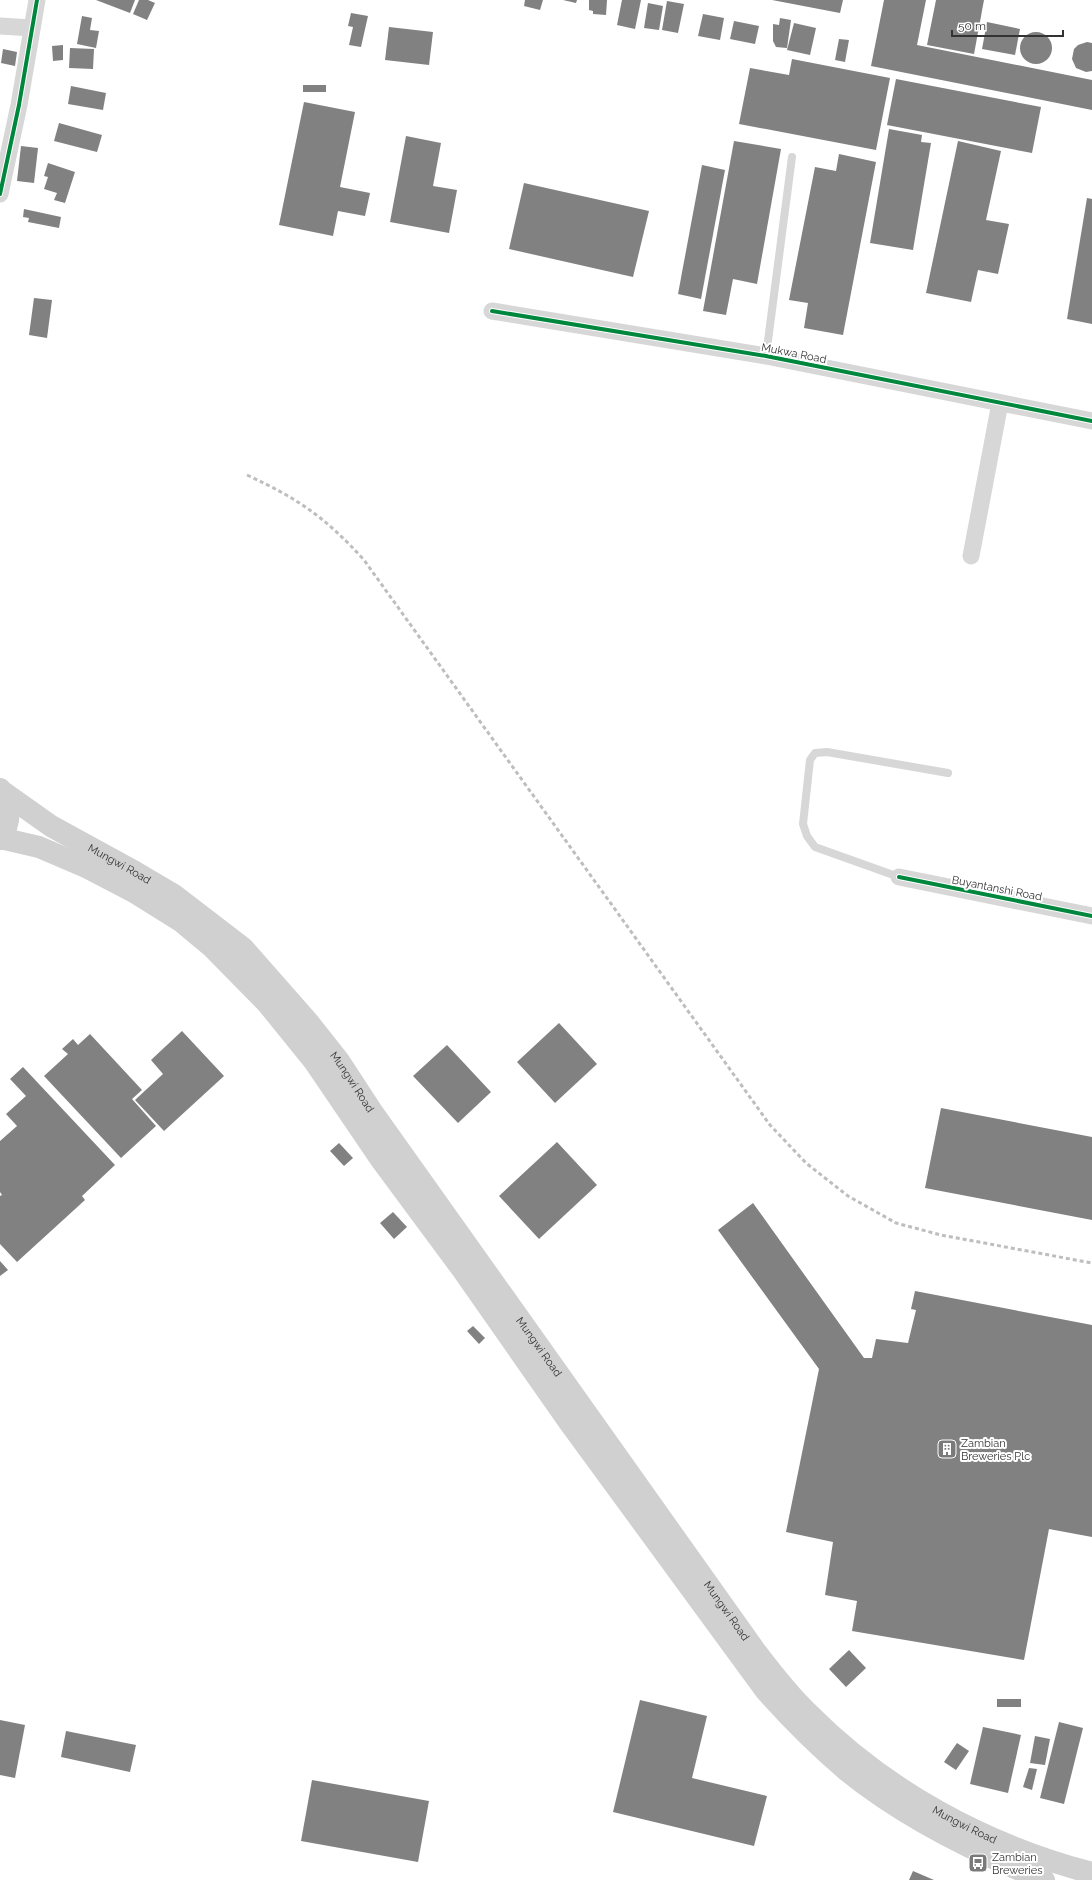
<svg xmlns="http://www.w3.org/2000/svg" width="1092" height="1880" font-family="Raleway,sans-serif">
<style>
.building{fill:#818181}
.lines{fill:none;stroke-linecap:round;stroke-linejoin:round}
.service{stroke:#d7d7d7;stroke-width:8}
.minor{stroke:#d7d7d7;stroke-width:17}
.secondary{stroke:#d0d0d0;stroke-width:22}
.rail{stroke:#bebebe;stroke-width:3;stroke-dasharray:4 3;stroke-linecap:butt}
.cycleway-casing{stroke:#fff;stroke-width:6}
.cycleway{stroke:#00873e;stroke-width:4}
.labels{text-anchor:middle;stroke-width:4;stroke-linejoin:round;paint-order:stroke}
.street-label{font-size:11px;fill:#333;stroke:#fff}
.poi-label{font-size:11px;fill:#333;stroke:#fff;text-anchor:start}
</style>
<rect width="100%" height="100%" fill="#fff"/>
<!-- building -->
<g class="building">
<path d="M96,0h39l-5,13z"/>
<path d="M139,0h9l7,3 -8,17 -14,-6z"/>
<path d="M525,0h18l-3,10 -16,-4z"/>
<path d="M563,0h14l-1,3z"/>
<path d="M589,0h18l-1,15 -13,-1v-3l-4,-1z"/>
<path d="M622,0h19l-6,29 -18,-4z"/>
<path d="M772,0h71l-3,13z"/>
<path d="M884,0h42l-9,45 175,35v30l-221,-44z"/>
<path d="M936,0h48l-10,54 -47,-9z"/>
<path d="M667,1l17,3 -6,29 -16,-3z"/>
<path d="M648,3l15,3 -4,24 -15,-2z"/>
<path d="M351,13l17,3 -7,31 -12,-2 4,-18 -5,-1z"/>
<path d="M703,14l21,4 -4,22 -22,-4z"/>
<path d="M82,16l10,2 -2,12 9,1 -3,17 -19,-4z"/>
<path d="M780,18l11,2 -4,28 -11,-1 -3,-6v-17l6,1z"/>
<path d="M734,21l25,5 -4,18 -25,-5z"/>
<path d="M987,22l33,7 -5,26 -33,-6z"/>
<path d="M794,23l22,5 -6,27 -23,-5z"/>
<path d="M389,27l44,5 -4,33 -44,-5z"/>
<circle cx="1036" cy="48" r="16"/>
<path d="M839,39l10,1 -4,22 -10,-2z"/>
<path d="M1087,42l5,1v28l-6,1 -10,-4 -4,-9 2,-10 4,-4z"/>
<path d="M63,45v15l-10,1 -1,-15z"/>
<path d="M70,48l24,1 -1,20 -24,-1z"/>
<path d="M3,49l14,3 -2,14 -14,-3z"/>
<path d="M792,59l98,19 -14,72 -137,-26 11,-56 39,7z"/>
<path d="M896,79l145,28 -9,46 -145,-28z"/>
<rect x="303" y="85" width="23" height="7"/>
<path d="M71,86l35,7 -3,17 -35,-6z"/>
<path d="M304,102l51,10 -15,75 30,6 -5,23 -27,-5 -5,25 -54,-11z"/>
<path d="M59,123l43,12 -5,17 -43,-11z"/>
<path d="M889,129l33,6 -1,7 10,1 -18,107 -43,-7z"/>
<path d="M406,136l35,7 -8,43 24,4 -8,43 -59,-11z"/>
<path d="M734,141l47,8 -24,135 -24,-5 -7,36 -23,-4z"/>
<path d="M958,141l43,10 -15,69 23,4 -11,50 -20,-4 -7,32 -45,-9z"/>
<path d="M21,146l17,2 -4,35 -17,-2z"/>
<path d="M839,154l37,8 -33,173 -39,-7 4,-25 -19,-3 26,-133 21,4z"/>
<path d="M48,163l27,9 -10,31 -11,-3 3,-7 -13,-4 4,-12 -4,-1z"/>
<path d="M702,165l23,5 -24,129 -23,-5z"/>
<path d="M524,183l125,28 -16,66 -124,-28z"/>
<path d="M1087,198l5,1v125l-25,-5z"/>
<path d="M24,209l37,8 -2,11 -31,-6 1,-4 -6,-1z"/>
<path d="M34,298l18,2 -5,38 -18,-3z"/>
<path d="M559,1023l38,41 -42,39 -38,-41z"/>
<path d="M182,1031l42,45 -60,55 -29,-31 28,-26 -12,-14z"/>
<path d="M90,1034l52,56 -10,9 24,27 -35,32 -77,-82 24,-22 -6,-5 11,-10 5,6z"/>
<path d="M447,1045l44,47 -33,31 -45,-47z"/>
<path d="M23,1067l92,98 -33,31 3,4 -68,62 -17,-18v-48l2,-1 -2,-3v-51l17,-15 -11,-12 20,-18 -16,-17z"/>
<path d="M941,1108l151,29v83l-167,-32z"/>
<path d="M557,1142l40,43 -58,54 -40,-43z"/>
<path d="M339,1143l14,15 -9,8 -14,-15z"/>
<path d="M753,1203l111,155h8l4,-19 32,4 8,-33 -5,-1 4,-18 177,34v212l-43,-8 -25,131 -172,-29 5,-30 -32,-6 8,-53 -47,-10 33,-163 -101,-139z"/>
<path d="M393,1212l14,15 -13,12 -14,-16z"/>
<path d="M0,1261l8,9 -8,6z"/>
<path d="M473,1326l12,12 -6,6 -12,-13z"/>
<path d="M849,1650l17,18 -20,19 -17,-18z"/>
<rect x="997" y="1699" width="24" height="8"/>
<path d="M640,1700l67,16 -15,62 75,18 -13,50 -141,-34z"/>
<path d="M0,1720l25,5 -10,53 -15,-3z"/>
<path d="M1059,1722l24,6 -19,76 -24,-6z"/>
<path d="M983,1727l38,8 -13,58 -38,-9z"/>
<path d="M66,1731l70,14 -6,27 -69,-15z"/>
<path d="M1035,1736l15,3 -5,26 -15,-2z"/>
<path d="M957,1743l12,8 -13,19 -12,-8z"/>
<path d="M1029,1768l8,1 -5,21 -9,-3z"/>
<path d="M312,1780l117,21 -11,61 -117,-21z"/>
<path d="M913,1871l21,9h-25z"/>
</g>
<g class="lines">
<!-- service -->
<g class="service">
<path d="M766,356l26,-199"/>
<path d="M899,877l-84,-30 -8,-11 -4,-12 7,-64 5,-7 12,-1 121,21"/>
</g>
<!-- minor -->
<g class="minor">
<path d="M0,26l32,2"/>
<path d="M0,194l19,-89 18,-105"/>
<path d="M492,311l274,45 326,65"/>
<path d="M971,556l29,-153"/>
<path d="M899,877l193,39"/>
</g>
<!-- secondary -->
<g class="secondary">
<path d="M0,789c12,15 11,34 0,50"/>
<path id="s1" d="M3,792l48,34 84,46 39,23 69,53 66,75 30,38 32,49 385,542c16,21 32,42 51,60 78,79 178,133 285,161"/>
<path d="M0,838l39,9 49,21 46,24 48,30 30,25 55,56 47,58 68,100 80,108 107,153 197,269c25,28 52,55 80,79 59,48 128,82 198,110"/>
</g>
<!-- rail -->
<path class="rail" d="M247,475c52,24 79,43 117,85l406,565 36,38 42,33 48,27 45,12 151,28"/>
<defs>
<g id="cycleway">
<path d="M0,194l19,-89 18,-105"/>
<path d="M492,311l274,45 326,65"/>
<path d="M899,877l193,39"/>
</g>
</defs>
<!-- cycleway casing -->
<use href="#cycleway" class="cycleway-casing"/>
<!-- cycleway -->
<use href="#cycleway" class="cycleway"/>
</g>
<!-- icons -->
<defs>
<symbol id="building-square" viewBox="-11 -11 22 22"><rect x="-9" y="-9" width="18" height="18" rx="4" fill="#7a7a7a" stroke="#fff"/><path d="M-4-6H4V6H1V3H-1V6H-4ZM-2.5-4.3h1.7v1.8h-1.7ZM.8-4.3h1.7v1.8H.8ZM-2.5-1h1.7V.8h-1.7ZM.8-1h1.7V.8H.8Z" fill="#fff"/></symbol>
<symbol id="bus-square" viewBox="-11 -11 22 22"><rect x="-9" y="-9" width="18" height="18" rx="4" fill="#7a7a7a" stroke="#fff"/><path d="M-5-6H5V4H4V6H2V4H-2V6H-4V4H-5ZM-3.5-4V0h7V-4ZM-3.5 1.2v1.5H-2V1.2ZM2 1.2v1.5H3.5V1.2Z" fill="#fff"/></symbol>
</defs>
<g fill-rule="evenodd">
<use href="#building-square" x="936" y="1438" width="22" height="22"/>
<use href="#bus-square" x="967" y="1852" width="22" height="22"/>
</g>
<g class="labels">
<!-- street labels -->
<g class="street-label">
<text transform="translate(794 353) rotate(11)" y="4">Mukwa Road</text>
<text dy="4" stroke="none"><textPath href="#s1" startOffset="137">Mungwi Road</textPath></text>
<text transform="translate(997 888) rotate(11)" y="4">Buyantanshi Road</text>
<text dy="4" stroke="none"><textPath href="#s1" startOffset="460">Mungwi Road</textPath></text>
<text dy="4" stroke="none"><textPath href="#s1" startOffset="784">Mungwi Road</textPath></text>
<text dy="4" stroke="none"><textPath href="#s1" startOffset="1108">Mungwi Road</textPath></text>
<text dy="4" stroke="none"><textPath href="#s1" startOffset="1432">Mungwi Road</textPath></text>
</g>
<!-- poi labels -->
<g class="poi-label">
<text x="961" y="1447">Zambian<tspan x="961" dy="13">Breweries Plc</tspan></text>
<text x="992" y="1861">Zambian<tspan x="992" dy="13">Breweries</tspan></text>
</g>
</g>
<!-- scale -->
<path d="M952 30v6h111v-6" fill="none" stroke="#333333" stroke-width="2"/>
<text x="958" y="30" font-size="12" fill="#333333" stroke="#ffffff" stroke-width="3" paint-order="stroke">50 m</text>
</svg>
